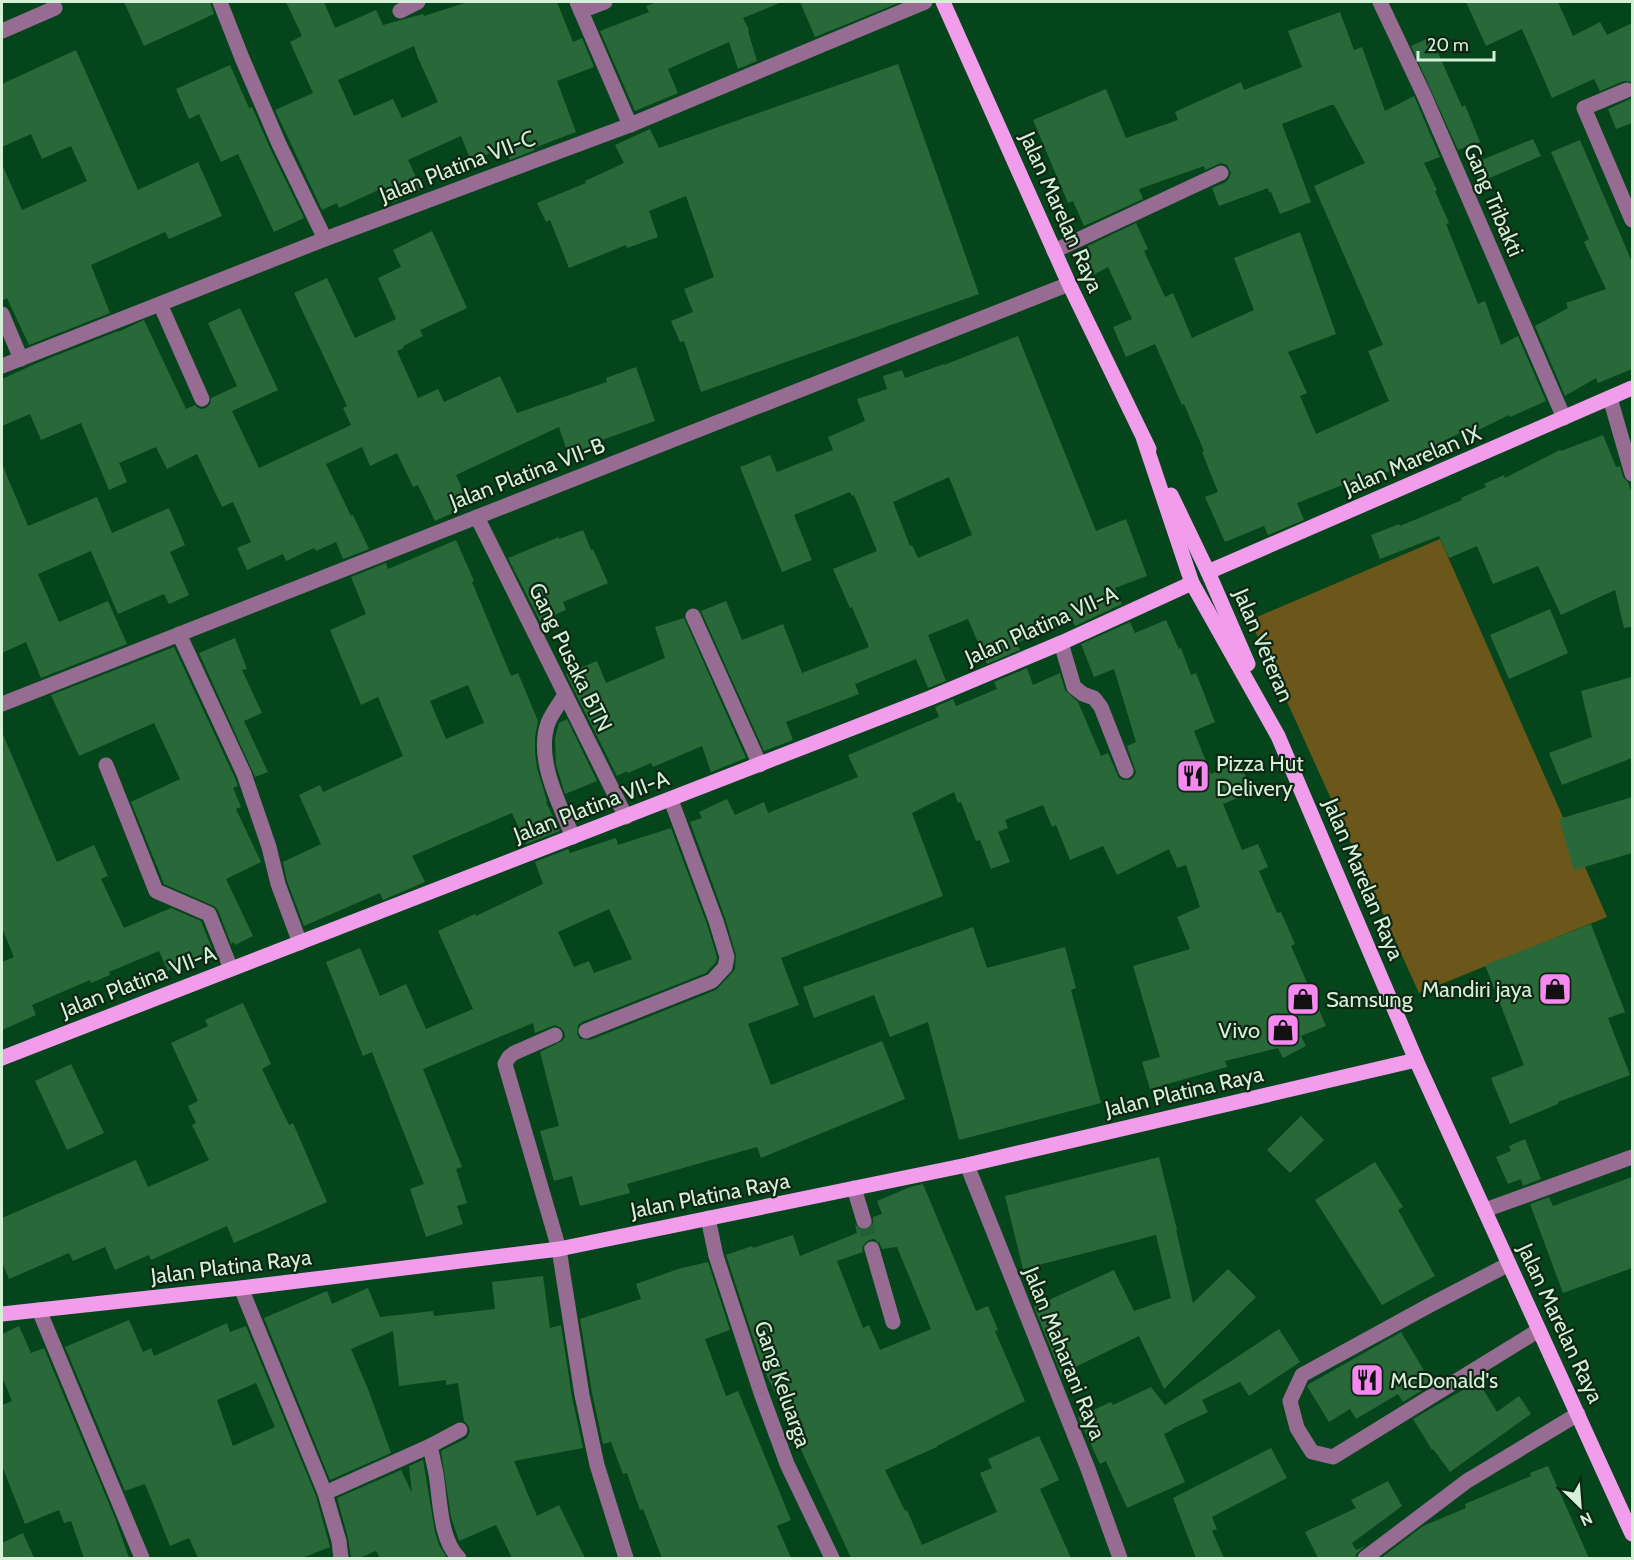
<svg xmlns="http://www.w3.org/2000/svg" width="1634" height="1560" font-family="Cabin,sans-serif">
<style>
.green{fill:#6c571a}
.building{fill:#296839;fill-rule:evenodd}
.lines{fill:none;stroke-linecap:round;stroke-linejoin:round}
.minor-tunnel{stroke:#245f38;stroke-width:15;stroke-dasharray:15 8;stroke-linecap:butt}
.minor{stroke:#966c92;stroke-width:15}
.major{stroke:#f29dec;stroke-width:15}
.labels{text-anchor:middle;stroke-width:4.5;stroke-linejoin:round;paint-order:stroke}
.street-label{font-size:22px;fill:#d4f1d8;stroke:#0e2613}
.poi-label{font-size:22px;fill:#d4f1d8;stroke:#0e2613;text-anchor:start}
</style>
<rect width="100%" height="100%" fill="#05451c"/>
<!-- green -->
<path class="green" d="M1440,539l167,378 -188,76 -169,-373z"/>
<!-- building -->
<g class="building">
<path d="M124,2h86l4,12 -70,32z"/>
<path d="M286,2h38l11,26 41,-18 7,15 40,-11 1,2 44,-14h89l16,40 9,-4 12,29 -37,14 19,51 -42,16 1,2 -25,10 -4,-13 -35,14 -10,-25 -53,24 14,29 -30,14 -7,-16 -46,21 -2,-5 -15,7 -47,-100 38,-17 -23,-51 12,-6zM414,46l4,12 20,44 -36,16 -9,-19 -39,17 -16,-36z"/>
<path d="M657,2h125l-39,16 6,12 -1,1 9,30 -19,8 -9,-27 -61,27 10,24 -43,18 -35,-80 49,-19 -3,-6z"/>
<path d="M800,2h101l-86,35z"/>
<path d="M1466,2h92l15,34 27,-14 7,13 25,-12v59l-8,-1 -24,10 -6,-12 -42,19 -30,-69 -36,17z"/>
<path d="M1340,12l14,38 8,-3 23,64 29,-15 26,61 -16,6 13,27 -2,1 14,32 -3,1 32,80 7,-3 16,44 17,-9 28,65 -36,16 -1,-2 -45,22 -2,-5 -56,27 1,4 -26,12v-1l-34,15 -2,-5 -48,19 7,17 -36,15 -4,-9 -39,16 -20,-45 13,-5 -16,-40 2,-1 -20,-47 -2,1 -27,-61 -29,13 -13,-30 19,-8 -24,-52 -17,9 -12,-26 57,-27 12,26 -4,2 21,46 8,-4 19,45 62,-28 -20,-52 66,-26 36,102 -48,18 19,41 -7,3 16,38 73,-33 -21,-50 15,-6 -69,-159 51,-23 -31,-58h-3l-49,19 29,78 -31,12 -9,-22h-2l-1,-4 -49,18 -7,-18 14,-6 3,-4 2,-5 -4,-8 -6,-2 -16,7 -1,-4 -65,23 4,10 -59,27 -11,-25 -5,2 -35,-83 73,-31 20,49 52,-18 -3,-8 66,-30 3,8 58,-23 -14,-36z"/>
<path d="M1431,37l31,70 3,-2 15,37 -22,8 -47,-104z"/>
<path d="M76,50l62,140 60,-28 24,54 -53,23 -4,-7 -74,33 19,48 -81,32 -22,-47 -5,3v-137l20,46 65,-29 -16,-35 -29,13 -11,-25 -29,13v-63z"/>
<path d="M898,64l81,230 -278,98 -17,-51 -4,1 -9,-21 22,-9 -9,-23 30,-12 -28,-81 -37,15 9,26 -31,11 -1,-3 -57,23 -19,-48 -4,2 -9,-19 49,-20 -1,-2 39,-18 -9,-18 35,-16 9,19z"/>
<path d="M230,65l19,43 3,-1 18,41 34,70 -30,14 -36,-78 -17,8 -22,-48 -10,5 -13,-30z"/>
<path d="M1632,98v25l-16,6 -8,-20z"/>
<path d="M1533,139l8,17 -61,26 -8,-18z"/>
<path d="M1580,140l52,122v107l-34,14 -2,-5 -31,18 -30,-70 33,-18 -2,-5 40,-14 -22,-47 5,-3 -38,-87z"/>
<path d="M432,231l35,77 -47,22 3,6 -20,10 1,2 -7,3 21,47 20,-9 6,13 56,-26 17,37 90,-31 -1,-4 30,-11 19,54 -53,19 1,3 -35,11 -9,-27 -103,48 14,30 -35,16 -17,-36 -5,2 -16,-34 -27,13 -8,-19 -36,17 25,52 2,-1 16,34 -26,10 -7,-17 -20,9 -2,-3 -28,13 -3,-7 -36,16 -10,-22 14,-6 -18,-40 -11,5 -25,-53 -30,15 -11,-22 -37,16 8,19 -18,8 -28,-67 -40,17 -11,-26 -28,12v-47l35,-16 81,-32v1l26,-12 42,89 9,-4 5,4 6,-1 4,-4 1,-6 26,-12 -29,-63 32,-15 38,82 -46,21 27,57 92,-43 -8,-17 4,-2 -53,-113 33,-15 28,60 41,-19 -18,-41 23,-11 -8,-17z"/>
<path d="M1018,336l78,195 30,-12 21,57 -32,12 7,16 -47,22 -3,-6 -55,23 3,7 -33,14 -19,-45 -40,16 18,46 -18,7 -12,-29 -61,25 4,10 -73,28 7,18 -29,11 -63,-140 25,-10 16,39 41,-16 19,49 67,-26 -17,-40 -2,1 -17,-39 44,-18 -23,-56 -2,1 -2,-4 -56,23 18,45 -30,12 -42,-105 30,-12 7,17 56,-22 -5,-13 37,-16 -8,-22 30,-10 -4,-13 19,-6 3,8 39,-14v1zM949,477l23,58 -54,23 -6,-13 -2,1 -17,-44z"/>
<path d="M1603,435l13,32 4,-1 3,11 5,5 4,12v133l-8,1 -9,-38 -54,25 -23,-49 -45,18 -16,-38 -28,12 -10,-22 -59,23 -9,-24 28,-11 1,2 62,-26 -1,-2 25,-11 -2,-3 20,-9 1,3 55,-28 1,1z"/>
<path d="M2,464l26,62 69,-29 15,36 57,-25 16,37 -15,7 19,43 -20,9 -5,-10 -46,20 -27,-63 -53,23 21,48 49,-21 19,43 -86,34 -15,-36 -24,11z"/>
<path d="M583,530l8,20 2,-1 15,34 -45,19 3,8 -26,11 -32,-63 51,-21v2z"/>
<path d="M456,540l18,41 -2,1 39,94 7,-3 20,48 -3,16v16l2,15 10,33 -1,1 14,29 -34,13 -14,-31 -100,43 13,26 -42,18 -3,-7 -76,33 -17,-45 -4,-19 38,-18 -22,-49 21,-10 3,7 80,-36 -25,-59 -17,8 -31,-75 36,-16 -15,-37 35,-14 2,6zM468,685l16,38 -38,16 -16,-38z"/>
<path d="M1550,609l18,44 -59,26 -19,-44z"/>
<path d="M684,618l62,140 -35,14 -9,-26 -49,21 -2,-4 -23,10 -1,-2 -10,5 -51,-102 31,-13 9,22 59,-25 -10,-31z"/>
<path d="M1166,620l13,29 2,-1 10,27 5,-2 19,49 -21,9 17,43 29,-12 12,30 -29,12 19,46 16,-6 10,23 -9,4 18,42 4,-1 14,32 -4,2 35,80 -25,10 5,10 -23,12 -5,-10 -53,13 2,6 -77,22 -8,-27 18,-5 -27,-91 57,-17 -13,-32 23,-10 -14,-42 -9,3 -8,-19 -52,26 -14,-29 -33,14 -14,-35 -4,2 -9,-22 -38,15 3,8 -10,4 12,30 -19,7 -11,-29 -4,1 -15,-39 -3,1 -4,-11 -42,21 31,83 -162,62 18,47 -51,19 23,61 111,-44 23,58 -144,59 -4,-11 -130,37 3,9 -50,13 -8,-30 -18,5 -14,-50 19,-5 -19,-74 22,-11 3,-4 -1,-5 -3,-4 -6,-3 -20,8 -2,-10 -110,46 39,98 -6,2 11,34 -10,3 6,18 -37,13 -16,-48 14,-5 -52,-132 -9,4 -37,-94 34,-14 20,48 26,-12 20,45 47,-20 -35,-78 37,-17 1,2 67,-32 -8,-22 33,-13 2,4 46,-15 2,7 53,-17 36,96 10,33 -1,5 -10,11 -124,49 -4,3 -1,9 3,5 10,1 126,-50 16,-17 3,-4 1,-14 -11,-37 -35,-96 12,-4 -3,-6 28,-13 8,16 29,-13 4,11 90,-36 -10,-22 91,-38 -4,-10 18,-8 3,7 41,-17 -3,-7 33,-14 6,17 27,-12 5,17 13,12 23,54 7,-3 11,25 5,2h6l4,-3 2,-5 -9,-26 9,-4 -22,-73 -20,8 -13,-33 49,-22 5,11zM609,909l23,50 -38,14 -5,-12 -15,6 -16,-35z"/>
<path d="M235,638l12,31 -5,1 20,43 -18,8 24,51 -13,5 -56,-124z"/>
<path d="M174,647l61,131 3,8 -5,2 8,19 -5,2 25,53 -35,17 27,57 -18,9 -1,-3 -3,2 -13,-34 -4,-4 -50,-22 -33,-82 49,-23 -26,-56 -75,33 -28,-61z"/>
<path d="M1632,677v81l-70,27 -13,-32 43,-16 -11,-46z"/>
<path d="M567,719l30,62 -32,13 -9,-29 -1,-27 4,-15z"/>
<path d="M2,732l55,130 37,-17 14,31 -7,3 23,49 47,-20 30,13 12,30 -45,20 -9,-20 -50,21 1,3 -19,8 -1,-3 -58,25 4,10 -34,15v-68l12,-5 -12,-29z"/>
<path d="M1632,797v56l-58,17 -15,-51z"/>
<path d="M1591,924l34,88 -17,6 22,57 -72,27v2l-48,20 -19,-46 33,-13 -39,-100z"/>
<path d="M973,927l14,41 78,-21 11,41 -5,2 30,113 -142,37 -31,-118 -38,15 -16,-42 -60,23 -11,-31z"/>
<path d="M243,1003l28,61 -9,5 27,56 4,-2 34,79 -93,41 -7,-17 -76,34 -2,-5 -34,15 -10,-23 -32,14 -4,-8 -60,26 -7,-17v-44l134,-58 12,27 61,-27 -17,-35 4,-2 -8,-17 10,-5 -27,-58 37,-17 -3,-6z"/>
<path d="M71,1064l33,69 -37,17 -32,-69z"/>
<path d="M1301,1116l23,24 -34,33 -23,-23z"/>
<path d="M1525,1139l16,40 -18,7 -2,-7 -13,5 -12,-27 15,-6 -2,-5z"/>
<path d="M1159,1157l18,73h-1l17,73 35,-34 28,28 -92,92 -25,-53 -78,38 -27,-67 80,-37 20,41 37,-13 -15,-63 -133,34 -18,-73z"/>
<path d="M1375,1162l28,45 -5,3 37,66 -53,29 -67,-105z"/>
<path d="M1632,1177v91l-69,25 -33,-89 19,-7 4,9z"/>
<path d="M923,1184l53,127 12,-5 10,24 -3,1 30,70 -88,45v1l-52,23 20,41 2,-1 15,35 75,-33 -17,-39 12,-5 -4,-9 51,-23 20,44 -19,9 31,69h-220l-89,-193 -36,-110 26,-9 1,2 40,-13 7,21 57,-23 -2,-9 6,6h6l6,-6v-7l9,-3 -5,-13 33,-14zM874,1239l5,3 3,7 15,-2 34,82 -51,21 -11,-25 -6,3 -26,-67 26,-9 -1,-5 3,-4 4,-3z"/>
<path d="M708,1262l22,68 -25,9 21,57 12,-5 53,129 -14,6 14,32h-129l-19,-49 -3,1 -13,-37 -4,1 -12,-32 -8,2 -11,-51 -12,-74 61,-20 -5,-15 42,-15z"/>
<path d="M543,1276l7,52 11,-3 11,72 11,51 -69,13 23,55 22,-11 26,53h-73l-16,-33 -37,16 -8,-24 -10,-66 26,-13 3,-7 -2,-6 -4,-4 -6,-38 -12,2v-5l-47,6 -6,-55 -42,18 17,40 23,64 -61,27 -66,-162 63,-27 5,13 36,-16 12,29 53,-6 1,5 61,-7 -3,-27z"/>
<path d="M129,1320l14,32 8,-4 3,8 73,-33 3,9 16,-6 70,170 14,51 -28,11h-104l-9,-20 -19,8 -25,-62 -20,7 -60,-144zM256,1383l19,44 -42,19 -16,-46z"/>
<path d="M19,1326l12,27 13,-5 71,170 14,40h-45l-13,-37 -7,2 -5,-13 -34,14 -23,-58v-61l10,-4 -10,-24v-43z"/>
<path d="M1279,1329l21,33 -51,34 -9,-14 -38,18 6,12 -36,17v1l-8,4 21,48 -58,26 -21,-47 -6,3 -22,-47 33,-15 2,3 38,-18 14,18z"/>
<path d="M1401,1332l31,52 -29,18 -5,-8 -42,25 -6,-10 -21,13 -22,-36 2,-2z"/>
<path d="M1478,1381l19,31 22,-16 12,18 -81,58 -17,-23 -1,1 -19,-31z"/>
<path d="M1271,1448l16,30 -75,39 5,12 -5,2 12,27h-28l-23,-60z"/>
<path d="M423,1460l12,72 4,13 8,13h-67l-4,-7 -17,7h-8l-3,-20 -11,-40 64,-28 11,23 -3,-27z"/>
<path d="M1548,1466l41,92h-208l42,-32 43,-18 -1,-4 66,-28 -1,-3z"/>
<path d="M1388,1481l14,25 -50,37 4,7 9,-4 -9,8 -1,4h-37l-13,-26 51,-24 -5,-8z"/>
<path d="M23,1533l11,25h-32v-15z"/>
</g>
<g class="lines">
<!-- minor-tunnel -->
<path class="minor-tunnel" d="M864,1221l8,28"/>
<!-- minor -->
<g class="minor">
<path d="M220,2l22,56 37,86 46,95"/>
<path d="M577,2l53,123"/>
<path d="M1380,2l44,93 140,323"/>
<path d="M400,11l18,-9"/>
<path d="M581,11l24,-9"/>
<path d="M2,31l53,-23"/>
<path d="M1627,90l-43,18 48,112"/>
<path d="M1054,251l167,-78"/>
<path d="M160,304l42,95"/>
<path d="M2,314l19,45"/>
<path d="M2,366l323,-127 305,-114 295,-123"/>
<path d="M1610,398l22,76"/>
<path d="M477,517l149,300"/>
<path d="M693,616l67,149"/>
<path d="M179,634l65,140 25,73 9,37 22,59"/>
<path d="M1061,643l13,44 9,7 11,4 7,9 25,64"/>
<path d="M565,695c-6,9 -13,18 -17,28 -13,36 12,82 25,114"/>
<path d="M2,704l1067,-420"/>
<path d="M106,765l50,126 53,23 22,55"/>
<path d="M586,1031l126,-50 13,-14 2,-10 -11,-36 -45,-121"/>
<path d="M555,1035l-41,18 -5,4 -4,7 54,185 23,146 15,70 29,93"/>
<path d="M967,1165l121,304 32,89"/>
<path d="M854,1188l10,33"/>
<path d="M1485,1210l147,-53"/>
<path d="M708,1218l8,38 45,137 26,71 45,94"/>
<path d="M872,1249l21,73"/>
<path d="M1509,1264l-79,41 -128,70 -12,26 7,27 15,24 21,5 206,-127"/>
<path d="M241,1288l84,205 14,48 2,17"/>
<path d="M39,1310l103,248"/>
<path d="M430,1446c2,9 4,18 6,28 4,24 4,67 23,84"/>
<path d="M325,1493l105,-47 30,-16"/>
<path d="M1365,1558l102,-77 111,-67"/>
</g>
<!-- major -->
<g class="major">
<path d="M943,2l126,282 80,165"/>
<path d="M1144,440l48,143 86,153 138,324 216,474"/>
<path d="M1171,495l37,77 40,92"/>
<path d="M1208,572l424,-184"/>
<path d="M2,1058l928,-360 131,-55 131,-60"/>
<path d="M2,1314l239,-26 318,-39 408,-84 449,-105"/>
</g>
</g>
<!-- icons -->
<defs>
<symbol id="restaurant-square" viewBox="-11 -11 22 22"><rect x="-9" y="-9" width="18" height="18" rx="4" fill="#f589ef" stroke="#0e2613"/><path d="M-5-6h1v4h1v-4h1v4h1v-4h1v5L-1.5 .5V6h-2V.5L-5-1ZM5-6V6H3V1.5H1.5Q1.5-4 5-6Z" fill="#111"/></symbol>
<symbol id="shop-square" viewBox="-11 -11 22 22"><rect x="-9" y="-9" width="18" height="18" rx="4" fill="#f589ef" stroke="#0e2613"/><path d="M-5-2.5h2.3a2.7 3.5 0 0 1 5.4 0H5L5.5 6h-11ZM-1.5-2.5h3a1.5 2.3 0 0 0-3 0Z" fill="#111"/></symbol>
</defs>
<g fill-rule="evenodd">
<use href="#restaurant-square" x="1174" y="757" width="38" height="38"/>
<use href="#shop-square" x="1536" y="970" width="38" height="38"/>
<use href="#shop-square" x="1284" y="980" width="38" height="38"/>
<use href="#shop-square" x="1264" y="1011" width="38" height="38"/>
<use href="#restaurant-square" x="1348" y="1361" width="38" height="38"/>
</g>
<g class="labels">
<!-- street labels -->
<g class="street-label">
<text transform="translate(457 166) rotate(-21)" y="8">Jalan Platina VII-C</text>
<text transform="translate(1494 200) rotate(67)" y="8">Gang Tribakti</text>
<text transform="translate(1062 212) rotate(66)" y="8">Jalan Marelan Raya</text>
<text transform="translate(1412 460) rotate(-23)" y="8">Jalan Marelan IX</text>
<text transform="translate(527 473) rotate(-21)" y="8">Jalan Platina VII-B</text>
<text transform="translate(1041 625) rotate(-24)" y="8">Jalan Platina VII-A</text>
<text transform="translate(1264 645) rotate(67)" y="8">Jalan Veteran</text>
<text transform="translate(571 657) rotate(64)" y="8">Gang Pusaka BTN</text>
<text transform="translate(591 806) rotate(-21)" y="8">Jalan Platina VII-A</text>
<text transform="translate(1364 879) rotate(67)" y="8">Jalan Marelan Raya</text>
<text transform="translate(138 981) rotate(-21)" y="8">Jalan Platina VII-A</text>
<text transform="translate(1184 1091) rotate(-13)" y="8">Jalan Platina Raya</text>
<text transform="translate(710 1195) rotate(-11)" y="8">Jalan Platina Raya</text>
<text transform="translate(231 1266) rotate(-7)" y="8">Jalan Platina Raya</text>
<text transform="translate(1561 1323) rotate(65)" y="8">Jalan Marelan Raya</text>
<text transform="translate(1065 1353) rotate(68)" y="8">Jalan Maharani Raya</text>
<text transform="translate(783 1384) rotate(71)" y="8">Gang Keluarga</text>
</g>
<!-- poi labels -->
<g class="poi-label">
<text x="1216" y="771">Pizza Hut<tspan x="1216" dy="25">Delivery</tspan></text>
<text x="1532" y="997" text-anchor="end">Mandiri jaya</text>
<text x="1326" y="1007">Samsung</text>
<text x="1260" y="1038" text-anchor="end">Vivo</text>
<text x="1390" y="1388">McDonald's</text>
</g>
</g>
<!-- border -->
<rect width="1634" height="1560" fill="none" stroke="#d4f1d8" stroke-width="6"/>
<!-- north arrow -->
<g transform="translate(1580 1506) rotate(155)" stroke="#0e2613" stroke-width="4.5" paint-order="stroke">
<path d="M0-4.5L10 22L0 15L-10 22Z" fill="#d4f1d8"/>
<text y="-9" font-size="16" font-weight="bold" text-anchor="middle" fill="#d4f1d8">N</text>
</g>
<!-- scale -->
<path d="M1418 51v9h76v-9" fill="none" stroke="#d4f1d8" stroke-width="3"/>
<text x="1427" y="51" font-size="18" fill="#d4f1d8" stroke="#0e2613" stroke-width="4.5" paint-order="stroke">20 m</text>
</svg>
